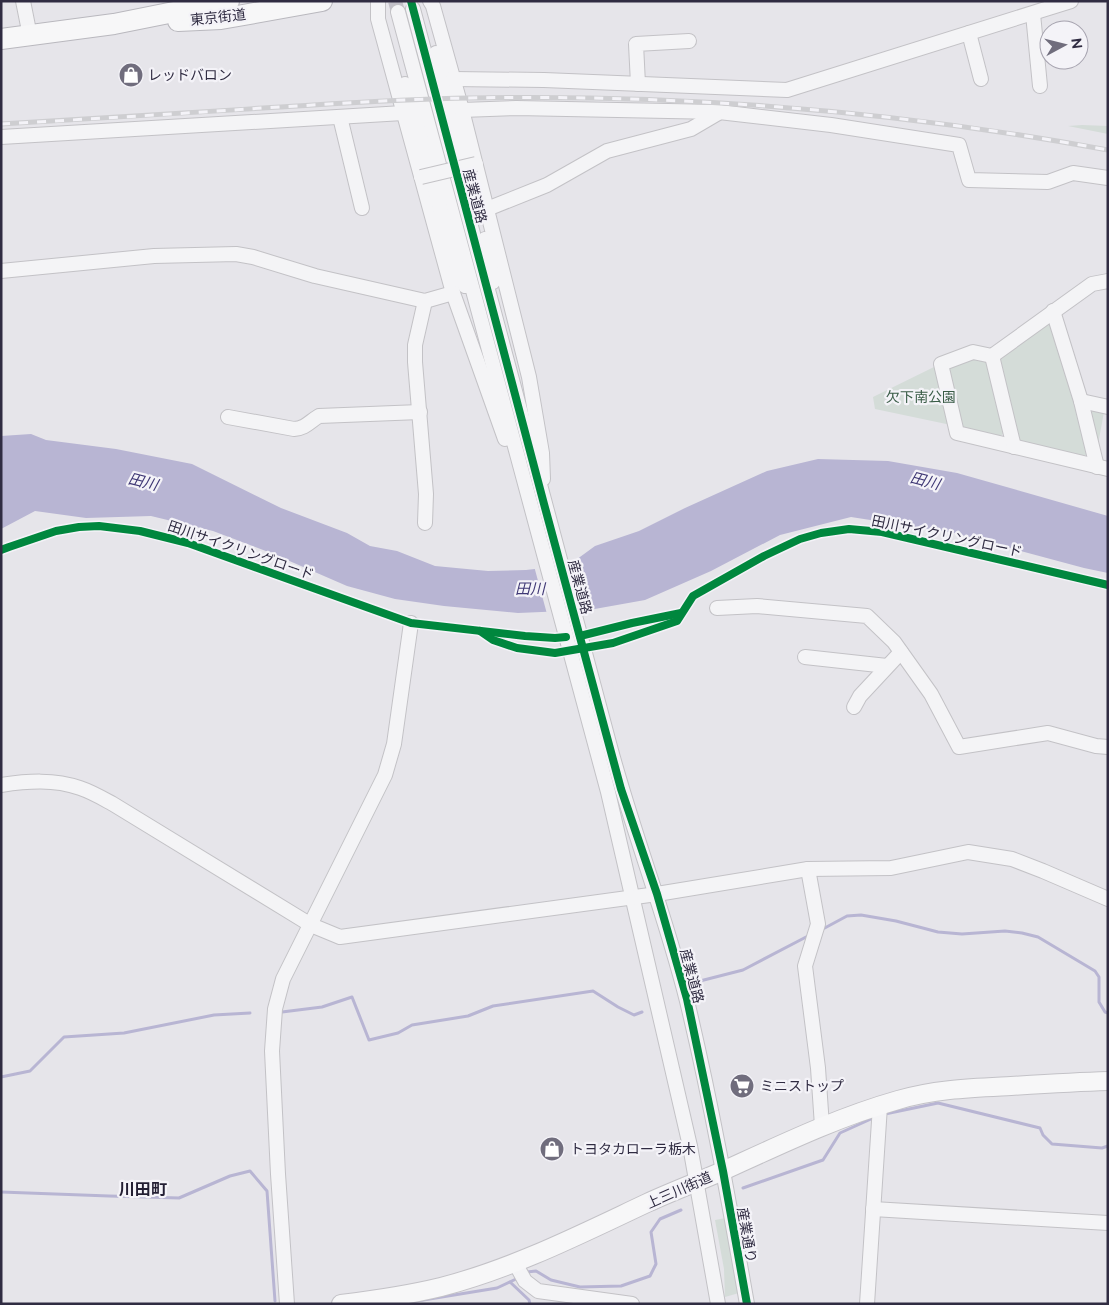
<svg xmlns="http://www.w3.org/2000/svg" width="1109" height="1305" font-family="Raleway,'Noto Sans JP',sans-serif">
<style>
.green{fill:#d4dcd8}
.water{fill:#b8b5d3}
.pier{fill:#e6e5ea}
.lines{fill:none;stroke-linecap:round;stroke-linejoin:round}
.stream{stroke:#b8b5d3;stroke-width:3}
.minor-tunnel{stroke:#c2c0c8;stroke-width:14;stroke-dasharray:14 7;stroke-linecap:butt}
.minor-casing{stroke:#c3c2c6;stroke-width:16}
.major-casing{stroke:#c3c2c7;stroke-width:20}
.highway-casing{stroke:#b9b8be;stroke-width:22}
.minor{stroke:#f4f4f6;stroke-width:14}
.major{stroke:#f7f7f8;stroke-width:18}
.highway{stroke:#f7f7f8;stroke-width:20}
.rail-casing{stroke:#ceced1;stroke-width:5}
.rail{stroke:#f4f3f8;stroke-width:3;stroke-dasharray:9;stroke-linecap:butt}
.minor-bridge-casing{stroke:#c3c2c6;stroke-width:16;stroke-linecap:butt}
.minor-bridge{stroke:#f4f4f6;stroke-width:14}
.cycleway-casing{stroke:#f4f3f8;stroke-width:11}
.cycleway{stroke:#00873e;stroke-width:8}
.labels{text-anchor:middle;stroke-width:4.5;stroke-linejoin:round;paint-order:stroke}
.street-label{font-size:14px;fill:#302c42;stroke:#f4f3f8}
.poi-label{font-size:14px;fill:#302c42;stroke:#f4f3f8;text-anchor:start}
.park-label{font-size:14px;fill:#3a5d47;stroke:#f4f3f8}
.water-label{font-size:15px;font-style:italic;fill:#3f3875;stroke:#f4f3f8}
.quarter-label{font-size:16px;font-weight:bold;fill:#231e33;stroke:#f4f3f8}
</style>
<rect width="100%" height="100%" fill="#e6e5ea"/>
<!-- green -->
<g class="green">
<path d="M1082,125l26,1v8l-40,-8z"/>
<path d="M1048,320l6,2 34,131 -7,6 -61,-18 -5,-6 -16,-79z"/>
<path d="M974,357l6,1 10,6 15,65 -3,6h-13l-26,-7 -15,-61z"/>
<path d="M936,366l15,59 -76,-16 -2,-12z"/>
<path d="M1095,410l9,2 -7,38 -8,-34 3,-5z"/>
<path d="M726,1218l13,75 -14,4 -1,-28 -9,-49z"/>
</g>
<!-- water -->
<path class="water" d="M31,434l15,6 70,9 76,15 89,44 66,25 23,13 27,5 38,15 53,5 38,-1 43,-5 26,-19 44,-15 46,-23 82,-37 51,-12 70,2 69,12 151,43v57l-24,-5 -130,-35 -103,-16 -71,18 -69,36 -66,29 -56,10 -71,3 -74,-7 -49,-7 -48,-13 -76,-33 -58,-22 -62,-15 -65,2 -51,-7 -34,18v-93z"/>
<!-- pier -->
<path class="pier" d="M572,559l15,54 -40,1 -13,-48 34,-4z"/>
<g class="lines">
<!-- stream -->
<g class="stream">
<path d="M821,930l26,-14 14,-1 35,6 42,11 24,2 43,-3 17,2 16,4 57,34 4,6v25l6,10 3,1"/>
<path d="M696,982l47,-12 65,-34"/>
<path d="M282,1012l40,-5 30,-10 17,43 29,-7 14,-8 56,-9 25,-10 100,-15 25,16 16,8 8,-3"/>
<path d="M1,1077l29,-6 34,-34 60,-4 90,-18 36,-2"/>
<path d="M885,1114l53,-11 102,25 3,7 9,9 50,4 6,-2"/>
<path d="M743,1188l80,-28 17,-27 31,-14"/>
<path d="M1,1192l108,4 70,2 51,-22 20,-5 17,20 8,110"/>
<path d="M527,1272l9,-1 15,9 29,7 41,-1 29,-10 6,-12 -5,-32 9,-13 21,-9"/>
<path d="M510,1282l19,18 1,4"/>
<path d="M405,1303l92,-15 19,-9"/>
</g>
<!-- minor-tunnel -->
<path class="minor-tunnel" d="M395,1l3,11"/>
<defs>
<g id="minor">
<path d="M23,1l7,35"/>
<path d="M378,1v18l75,274 52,146"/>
<path d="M430,1l3,5 29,104 67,267 13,76 1,26"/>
<path d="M413,9c65,245 130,490 196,734 23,87 56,170 78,258 24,100 42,201 60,303"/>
<path d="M398,12l210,780 82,354 28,158"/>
<path d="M1033,14l7,72"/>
<path d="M969,33l12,46"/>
<path d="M436,53l33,124"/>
<path d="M453,79l91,1 243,10 284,-89"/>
<path d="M405,84l51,180 9,22"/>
<path d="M638,84l-2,-40 53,-3"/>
<path d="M462,110l54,-2 203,4 112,13 128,20 10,35 79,2 25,-9 35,5"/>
<path d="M340,117l22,91"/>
<path d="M1,137l402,-24"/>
<path d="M487,209l60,-24 60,-34 84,-22 29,-17"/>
<path d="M485,239l8,43"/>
<path d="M1,271l153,-15 82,-2 17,3 62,19 110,25 28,-8"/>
<path d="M1108,281l-16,3 -100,72 -19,-4 -32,12 16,69 151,36"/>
<path d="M1053,311l28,90 16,66"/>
<path d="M992,356l22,91"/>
<path d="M1081,401l27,6"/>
<path d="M228,417l66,12c12,-1 15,-7 25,-13l101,-4"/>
<path d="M425,523l1,-29 -11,-132v-17l10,-44"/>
<path d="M717,608l40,-2 110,10 27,26 37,52 28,53 89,-14 48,13 12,1"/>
<path d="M805,657l82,9"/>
<path d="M854,707l6,-11 41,-44"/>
<path d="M1,785c27,-4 53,-6 79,3 12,4 22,10 33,16l198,121 29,12 317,-43 151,-25 83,-1 77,-16 44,7 31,12 65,28"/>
<path d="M808,869l10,55 -13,42 13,102 4,58"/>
<path d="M873,1209l235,14"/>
<path d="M515,1263l10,18 13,10 94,13"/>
<path d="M287,1304l-9,-130 -6,-123 3,-42 8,-30 102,-204 9,-31 17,-121"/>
<path d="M867,1304l13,-198"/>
</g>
<path id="major" d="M341,1304c33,-4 67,-9 100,-17 73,-19 138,-52 206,-84 26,-12 53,-22 78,-33 57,-26 113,-53 173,-70 37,-11 74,-12 113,-14 32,-2 64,-4 97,-5"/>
<g id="highway">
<path d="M178,21l43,-2 101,-18"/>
<path d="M1,39l113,-15 115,-23"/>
</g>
</defs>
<!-- minor casing -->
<use href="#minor" class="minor-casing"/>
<!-- major casing -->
<use href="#major" class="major-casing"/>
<!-- highway casing -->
<use href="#highway" class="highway-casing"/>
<!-- minor -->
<use href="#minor" class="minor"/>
<!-- major -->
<use href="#major" class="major"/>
<!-- highway -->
<use href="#highway" class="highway"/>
<defs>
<path id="rail" d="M1,124c88,-5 175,-10 262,-16 69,-4 137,-9 206,-10 214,-4 429,13 639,52"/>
</defs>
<!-- rail casing -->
<use href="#rail" class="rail-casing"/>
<!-- rail -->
<use href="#rail" class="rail"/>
<defs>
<path id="minor-bridge" d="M421,177l55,-13"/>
</defs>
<!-- minor-bridge casing -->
<use href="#minor-bridge" class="minor-bridge-casing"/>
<!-- minor-bridge -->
<use href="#minor-bridge" class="minor-bridge"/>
<defs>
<g id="cycleway">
<path d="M411,1l133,503 77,285 36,105 30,105 36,172 24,133"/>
<path d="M1,550l8,-3 47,-16 23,-4 20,-1 41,5 48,12 223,80 114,13 30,2 11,-1"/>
<path d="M480,631l13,9 24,8 38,5 58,-10 64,-22 16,-25 71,-40 36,-17 21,-6 28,-4 33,3 226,53"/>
<path d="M580,636l52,-13 49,-10"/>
</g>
</defs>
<!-- cycleway casing -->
<use href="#cycleway" class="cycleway-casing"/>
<!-- cycleway -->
<use href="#cycleway" class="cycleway"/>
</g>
<!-- icons -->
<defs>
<symbol id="shop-disc" viewBox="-11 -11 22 22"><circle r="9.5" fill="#706d7d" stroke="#f4f3f8"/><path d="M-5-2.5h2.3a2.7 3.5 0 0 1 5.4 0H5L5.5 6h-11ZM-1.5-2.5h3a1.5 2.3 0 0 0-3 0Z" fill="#fff"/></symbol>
<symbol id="supermarket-disc" viewBox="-11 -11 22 22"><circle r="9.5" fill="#706d7d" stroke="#f4f3f8"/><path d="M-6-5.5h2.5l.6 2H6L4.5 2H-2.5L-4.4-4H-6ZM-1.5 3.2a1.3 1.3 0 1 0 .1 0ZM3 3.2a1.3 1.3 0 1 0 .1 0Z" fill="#fff"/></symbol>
</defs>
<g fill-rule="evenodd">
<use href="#shop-disc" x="117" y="61" width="28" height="28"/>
<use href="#supermarket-disc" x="728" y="1072" width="28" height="28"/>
<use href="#shop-disc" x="538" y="1135" width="28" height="28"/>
</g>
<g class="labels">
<!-- street labels -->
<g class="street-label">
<text transform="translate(218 17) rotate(-6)" y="5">東京街道</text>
<text transform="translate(475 196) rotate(75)" y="5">産業道路</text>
<text transform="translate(947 536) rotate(12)" y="5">田川サイクリングロード</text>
<text transform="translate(241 550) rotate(19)" y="5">田川サイクリングロード</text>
<text transform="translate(580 587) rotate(75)" y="5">産業道路</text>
<text transform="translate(692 976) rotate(75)" y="5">産業道路</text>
<text transform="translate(679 1190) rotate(-24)" y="5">上三川街道</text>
<text transform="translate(747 1235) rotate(80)" y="5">産業通り</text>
</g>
<!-- poi labels -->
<g class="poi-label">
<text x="148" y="80">レッドバロン</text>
<text x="760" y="1091">ミニストップ</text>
<text x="570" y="1154">トヨタカローラ栃木</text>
</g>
<!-- park labels -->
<g class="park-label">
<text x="921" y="402">欠下南公園</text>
</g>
<!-- water labels -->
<g class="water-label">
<text transform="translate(925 481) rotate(15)" y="5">田川</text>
<text transform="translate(143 482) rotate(14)" y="5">田川</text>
<text x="530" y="594">田川</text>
</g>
<!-- quarter labels -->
<g class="quarter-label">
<text x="143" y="1195">川田町</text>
</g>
</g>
<!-- border -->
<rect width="1109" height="1305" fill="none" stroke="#302c42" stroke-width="5"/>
<!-- north arrow -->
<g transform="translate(1064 45) rotate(83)"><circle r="24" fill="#f4f3f8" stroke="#a6a3af"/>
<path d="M0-4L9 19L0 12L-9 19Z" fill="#706d7d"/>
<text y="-8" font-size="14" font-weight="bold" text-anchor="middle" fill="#302c42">N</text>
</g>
</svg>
